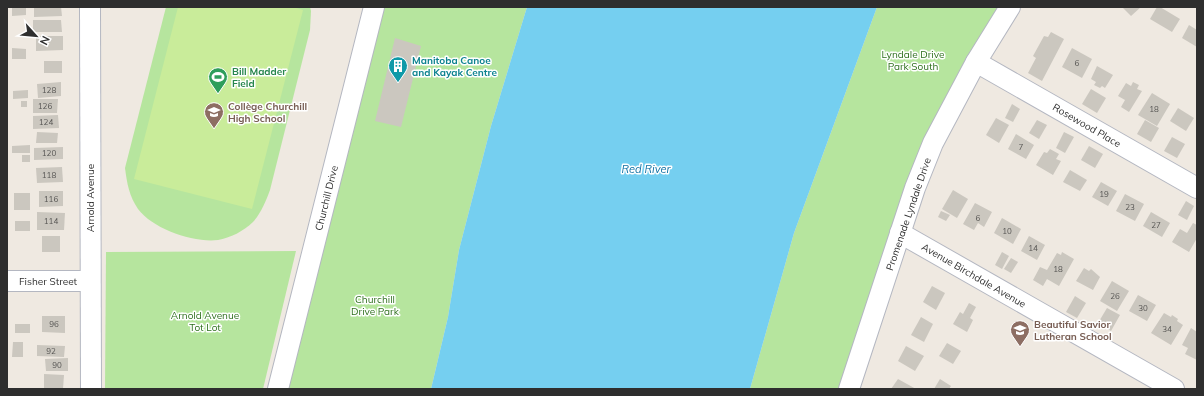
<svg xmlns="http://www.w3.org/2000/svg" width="1204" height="396" font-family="Mulish,sans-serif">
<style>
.green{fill:#b6e59e}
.pitch{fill:#c9ec9a}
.water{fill:#75cff0}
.building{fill:#cbc7bf}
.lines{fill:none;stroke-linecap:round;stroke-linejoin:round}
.minor-casing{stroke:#b4b7c1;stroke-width:22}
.minor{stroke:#fff;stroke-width:20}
.labels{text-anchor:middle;stroke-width:3;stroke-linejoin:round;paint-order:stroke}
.number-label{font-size:8px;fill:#555452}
.park-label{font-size:10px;fill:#2c6e1b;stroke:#fff}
.culture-label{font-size:10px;font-weight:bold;fill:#0d838f;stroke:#fff;text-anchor:start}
.leisure-label{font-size:10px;font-weight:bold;fill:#27864d;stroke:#fff;text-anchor:start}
.education-label{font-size:10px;font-weight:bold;fill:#785e54;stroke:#fff;text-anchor:start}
.street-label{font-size:10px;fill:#2e2e2e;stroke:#fff}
.water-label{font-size:11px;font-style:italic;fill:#0d6fa3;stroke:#fff}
</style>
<rect width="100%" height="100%" fill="#efe9e1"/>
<!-- green -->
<g class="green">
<path d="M166,7h144l1,4 -1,19 -40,160c-4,11 -9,23 -17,32 -9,9 -23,16 -35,18 -25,3 -65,-11 -80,-31 -9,-13 -11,-26 -13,-41z"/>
<path d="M374,7h153l-36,119 -32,124 -11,67 -17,72h-153z"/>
<path d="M877,7h128l-33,52 -123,330h-99l44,-156z"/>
<path d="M296,251l-33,138h-158l1,-137z"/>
</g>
<!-- pitch -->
<path class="pitch" d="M178,7h115l10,3 -51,199 -118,-30z"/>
<!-- water -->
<path class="water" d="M527,7h350l-83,226 -44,156h-319l17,-72 11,-67 32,-124z"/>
<!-- building -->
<g class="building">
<path d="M12,7h14v8l-14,1z"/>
<path d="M34,7h27l1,9 -28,1z"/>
<path d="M1122,7h19l-10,9z"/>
<path d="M1157,7h3l20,12 -8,13 -22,-13z"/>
<path d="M33,20h28l1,12h-29z"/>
<path d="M1189,25l8,5v17l-15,-9z"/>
<path d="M1051,32l13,7 -22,42 -14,-8 8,-15 -3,-2 11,-20 4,1z"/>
<path d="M36,36h27v14l-27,1z"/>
<path d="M395,38l26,8 -20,81 -26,-6z"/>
<path d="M12,48l14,1v10h-14z"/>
<path d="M1072,48l20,11 -10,19 -20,-11z"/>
<rect x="44" y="61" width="18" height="12"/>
<path d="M1097,66l16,9 -8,13 -3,-2 -2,2 -6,-3 2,-3 -5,-3z"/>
<path d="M61,82v14l-23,2 -1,-14z"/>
<path d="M1133,82l6,3 -2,4 5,2 -13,21 -8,-5 4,-7 -7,-4 8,-13 5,3z"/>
<path d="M1091,89l15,9 -9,15 -15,-9z"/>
<path d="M28,90v8l-15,1v-8z"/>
<path d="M1152,93l18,11 -13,22 -19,-11z"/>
<path d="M33,99h25l-1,14h-24z"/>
<rect x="21" y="101" width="6" height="6"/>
<path d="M1012,104l8,5 -7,13 -8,-4z"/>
<path d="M1178,108l16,10 -8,13 -16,-10z"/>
<path d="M58,115l1,13 -26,1v-13z"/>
<path d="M996,118l13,7 -10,18 -13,-8z"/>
<path d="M1037,120l10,5 -8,14 -10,-6z"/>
<path d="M1145,120l14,8 -8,14 -14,-8z"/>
<path d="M37,132l21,1 -1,10h-21z"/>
<path d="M1064,132l10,5 -9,16 -9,-5z"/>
<path d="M1016,134l18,11 -8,14 -18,-10z"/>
<path d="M1172,137l13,7 -8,14 -13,-7z"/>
<path d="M30,145v8h-18v-7z"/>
<path d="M1089,146l14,8 -8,14 -14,-8z"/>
<path d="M63,147v12l-29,1v-12z"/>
<path d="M1050,149l9,5 -3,5 5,2 -8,14 -17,-10 8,-13 3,1z"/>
<rect x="22" y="155" width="8" height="7"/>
<path d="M62,167l1,15 -26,1 -1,-15z"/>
<path d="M1070,170l17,10 -7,11 -17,-9z"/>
<path d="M1101,182l16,9 -9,15 -16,-9z"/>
<path d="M953,190l15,9 -11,19 -15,-9z"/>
<path d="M39,191h24v15l-24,1z"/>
<rect x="14" y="193" width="16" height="17"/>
<path d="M1125,194l19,10 -9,17 -19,-10z"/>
<path d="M1186,201l8,5 -7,14 -9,-5z"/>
<path d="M975,203l17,9 -8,15 -6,-4 -4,7 -11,-6z"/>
<path d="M941,211l9,4 -4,6 -8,-4z"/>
<path d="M37,212l28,1 -1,17h-27z"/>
<path d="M1151,212l19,11 -8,14 -19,-11z"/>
<path d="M1002,218l19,11 -8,15 -19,-11z"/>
<rect x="15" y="221" width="15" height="10"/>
<path d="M1193,223l4,2v13l-8,14 -17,-10 8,-13 7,4z"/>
<rect x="42" y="236" width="18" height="16"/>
<path d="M1029,236l16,9 -8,15 -16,-9z"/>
<path d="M1002,252l7,4 -7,13 -7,-4z"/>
<path d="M1062,252l12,7 -15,27 -12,-7 -4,7 -10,-6 7,-13 7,3 10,-17 4,2z"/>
<path d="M1011,258l7,4 -7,11 -7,-4z"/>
<path d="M1084,268l5,3 2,-2 9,8 -7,13 -17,-9z"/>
<path d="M1112,281l17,10 -12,20 -17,-10z"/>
<path d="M932,286l13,7 -9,17 -13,-8z"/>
<path d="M1138,295l18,10 -9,16 -18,-10z"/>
<path d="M1075,296l11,7 -9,15 -11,-6z"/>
<path d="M969,303l7,4 -6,11 3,2 -6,12 -14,-8 7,-12 3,2z"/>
<path d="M1107,308l13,7 -9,16 -13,-8z"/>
<path d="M1164,313l7,4 1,-2 6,4 -1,2 6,4 -12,20 -20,-12z"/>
<path d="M42,316h23v17l-23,-1z"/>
<path d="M921,317l12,7 -9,18 -13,-7z"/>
<rect x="15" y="324" width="15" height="9"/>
<path d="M1191,328l6,4v28l-12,-6 3,-6 -6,-3z"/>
<path d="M13,342h10v15h-11z"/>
<path d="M947,343l14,8 -8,13 -14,-8z"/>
<path d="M37,345l28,1 -1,11 -27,-1z"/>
<path d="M906,346l18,10 -9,15 -17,-10z"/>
<path d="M68,358v13h-22l-1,-12z"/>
<path d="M44,374l20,1 -1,14 -19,-1z"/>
<path d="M898,379l18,10h-25z"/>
<path d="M940,379l11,7 -2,3h-15z"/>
</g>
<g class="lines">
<defs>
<g id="minor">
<path d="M90,7l1,382"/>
<path d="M976,62l221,126"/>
<path d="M900,233l274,156"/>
<path d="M7,281h83"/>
<path d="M278,389l96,-382"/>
<path d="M849,389l66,-201 18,-45 43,-81 34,-55"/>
</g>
</defs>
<!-- minor casing -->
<use href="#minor" class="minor-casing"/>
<!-- minor -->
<use href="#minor" class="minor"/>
</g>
<!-- icons -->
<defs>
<symbol id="building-pin" viewBox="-11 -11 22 30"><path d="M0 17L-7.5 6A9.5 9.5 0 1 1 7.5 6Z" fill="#0f9aa8" stroke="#fff"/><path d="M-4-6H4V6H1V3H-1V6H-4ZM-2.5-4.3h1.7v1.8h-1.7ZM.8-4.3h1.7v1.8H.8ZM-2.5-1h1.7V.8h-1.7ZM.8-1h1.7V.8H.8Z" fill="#fff"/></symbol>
<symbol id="stadium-pin" viewBox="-11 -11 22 30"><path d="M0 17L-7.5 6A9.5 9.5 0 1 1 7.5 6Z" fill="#2e9e5b" stroke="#fff"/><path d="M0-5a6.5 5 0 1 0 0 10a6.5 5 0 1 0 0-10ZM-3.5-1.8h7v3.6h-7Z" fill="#fff"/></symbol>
<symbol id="school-pin" viewBox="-11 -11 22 30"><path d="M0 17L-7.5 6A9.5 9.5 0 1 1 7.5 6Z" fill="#8d6e63" stroke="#fff"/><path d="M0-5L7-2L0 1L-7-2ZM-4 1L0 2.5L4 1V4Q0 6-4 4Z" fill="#fff"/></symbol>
</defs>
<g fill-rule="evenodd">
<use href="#building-pin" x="387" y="55" width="22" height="30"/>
<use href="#stadium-pin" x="207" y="66" width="22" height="30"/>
<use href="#school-pin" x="203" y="101" width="22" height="30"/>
<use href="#school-pin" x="1009" y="319" width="22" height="30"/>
</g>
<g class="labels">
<!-- number labels -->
<g class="number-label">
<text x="1077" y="66">6</text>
<text x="49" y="93">128</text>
<text x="45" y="109">126</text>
<text x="1154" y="112">18</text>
<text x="46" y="125">124</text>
<text x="1021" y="150">7</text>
<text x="49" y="156">120</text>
<text x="49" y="178">118</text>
<text x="1104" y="197">19</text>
<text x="51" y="202">116</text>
<text x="1130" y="210">23</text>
<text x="978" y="221">6</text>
<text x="51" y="224">114</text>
<text x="1156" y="228">27</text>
<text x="1007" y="234">10</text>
<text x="1033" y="251">14</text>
<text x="1058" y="272">18</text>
<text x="1115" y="299">26</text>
<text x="1143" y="311">30</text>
<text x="54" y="327">96</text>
<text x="1167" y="332">34</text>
<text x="51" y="354">92</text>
<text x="57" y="368">90</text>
</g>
<!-- park labels -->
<g class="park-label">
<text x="913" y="58">Lyndale Drive<tspan x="913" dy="12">Park South</tspan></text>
<text x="375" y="303">Churchill<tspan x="375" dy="12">Drive Park</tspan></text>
<text x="205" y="319">Arnold Avenue<tspan x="205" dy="12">Tot Lot</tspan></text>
</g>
<!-- culture labels -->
<g class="culture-label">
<text x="412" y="64">Manitoba Canoe<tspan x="412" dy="12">and Kayak Centre</tspan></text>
</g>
<!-- leisure labels -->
<g class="leisure-label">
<text x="232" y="75">Bill Madder<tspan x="232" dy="12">Field</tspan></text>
</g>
<!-- education labels -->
<g class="education-label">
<text x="228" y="110">Collège Churchill<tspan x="228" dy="12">High School</tspan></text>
<text x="1034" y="328">Beautiful Savior<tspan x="1034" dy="12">Lutheran School</tspan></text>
</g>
<!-- street labels -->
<g class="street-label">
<text transform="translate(1087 125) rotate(30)" y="4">Rosewood Place</text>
<text transform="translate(90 198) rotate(-90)" y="4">Arnold Avenue</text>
<text transform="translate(326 198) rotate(-76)" y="4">Churchill Drive</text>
<text transform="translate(908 214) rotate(-71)" y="4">Promenade Lyndale Drive</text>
<text transform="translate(974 275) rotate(30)" y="4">Avenue Birchdale Avenue</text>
<text x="48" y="285">Fisher Street</text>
</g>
<!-- water labels -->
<g class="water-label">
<text x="646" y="173">Red River</text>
</g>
</g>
<!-- border -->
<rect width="1204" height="396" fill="none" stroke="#2e2e2e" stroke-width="16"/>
<!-- north arrow -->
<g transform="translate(36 36) rotate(117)" stroke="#ffffff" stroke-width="3" paint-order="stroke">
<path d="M0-3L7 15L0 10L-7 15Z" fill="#2e2e2e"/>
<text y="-6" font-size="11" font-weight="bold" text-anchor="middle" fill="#2e2e2e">N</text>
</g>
</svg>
